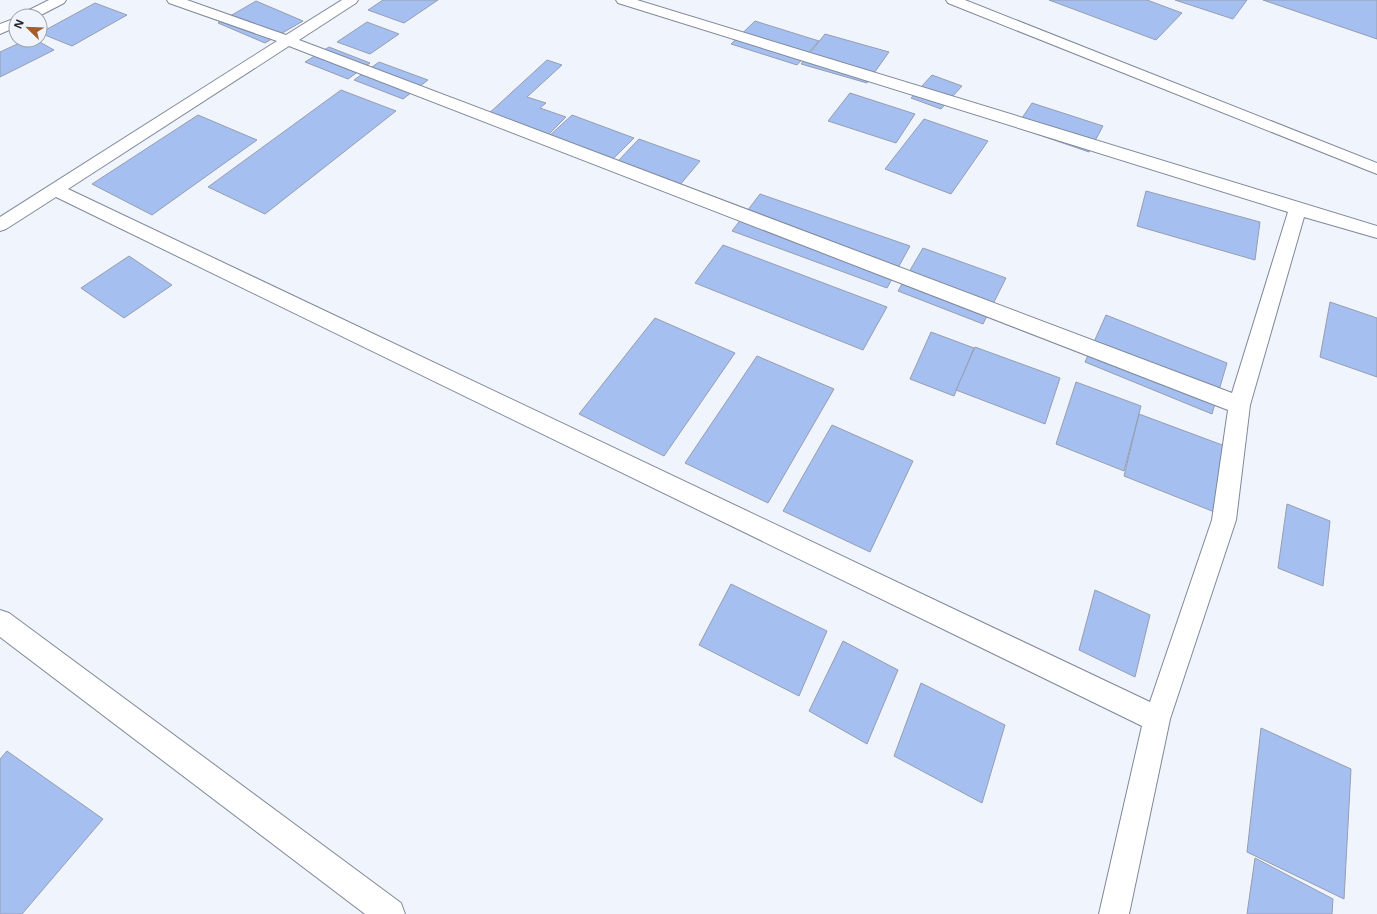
<svg xmlns="http://www.w3.org/2000/svg" width="1377" height="914" font-family="'Noto Sans',sans-serif">
<style>
.building{fill:#a5bff1;stroke:#959eb1}
.lines{fill:none;stroke-linecap:round;stroke-linejoin:round}
.street-casing{stroke:#7f889a;stroke-width:2}
.street{fill:#fff;fill-rule:evenodd}
</style>
<rect width="100%" height="100%" fill="#f0f4fc"/>
<!-- building -->
<g class="building">
<path d="M383,0h55l-34,23 -36,-13z"/>
<path d="M1049,0h98l35,13 -26,27z"/>
<path d="M1175,0h72l-14,19z"/>
<path d="M1263,0h114v39z"/>
<path d="M256,1l47,20 -38,22 -47,-20z"/>
<path d="M95,3l32,12 -55,31 -32,-13z"/>
<path d="M755,21l64,20 -22,24 -66,-21z"/>
<path d="M367,22l32,12 -29,20 -33,-12z"/>
<path d="M825,34l64,18 -22,31 -66,-19z"/>
<path d="M26,40h10l18,10 -54,27v-25z"/>
<path d="M329,47l41,16 -22,16 -43,-17z"/>
<path d="M547,60l15,5 -35,32 19,6 -6,5 26,9 -20,20 -60,-21z"/>
<path d="M379,62l49,18 -25,19 -49,-19z"/>
<path d="M932,75l30,11 -21,23 -30,-11z"/>
<path d="M341,90l55,21 -131,103 -57,-27z"/>
<path d="M850,93l65,21 -19,29 -68,-22z"/>
<path d="M1032,103l71,23 -14,26 -73,-25z"/>
<path d="M198,115l59,25 -105,75 -60,-31z"/>
<path d="M572,115l62,23 -23,23 -63,-24z"/>
<path d="M924,119l64,22 -37,53 -66,-25z"/>
<path d="M639,139l61,22 -21,25 -63,-23z"/>
<path d="M1146,191l114,31 -5,38 -118,-34z"/>
<path d="M760,194l150,52 -23,42 -155,-57z"/>
<path d="M723,245l164,62 -24,43 -168,-67z"/>
<path d="M923,248l83,30 -23,46 -85,-33z"/>
<path d="M129,256l43,29 -48,33 -43,-30z"/>
<path d="M1330,302l47,16v59l-57,-20z"/>
<path d="M1106,315l121,48 -15,51 -127,-52z"/>
<path d="M655,318l80,35 -71,103 -85,-42z"/>
<path d="M931,332l43,16 -20,48 -44,-17z"/>
<path d="M975,347l85,31 -15,46 -89,-34z"/>
<path d="M757,356l77,33 -66,114 -83,-40z"/>
<path d="M1076,382l65,24 -17,65 -68,-27z"/>
<path d="M1139,414l94,35 -11,66 -98,-39z"/>
<path d="M832,425l81,36 -43,91 -87,-41z"/>
<path d="M1287,504l43,17 -7,65 -45,-18z"/>
<path d="M731,584l96,47 -28,65 -100,-51z"/>
<path d="M1095,590l55,25 -15,62 -56,-27z"/>
<path d="M843,641l55,29 -31,74 -58,-33z"/>
<path d="M921,683l84,42 -23,78 -88,-47z"/>
<path d="M1261,728l90,41 -7,130 -97,-47z"/>
<path d="M7,751l96,68 -81,95h-22v-155z"/>
<path d="M1255,858l78,41 -1,15h-85z"/>
</g>
<g class="lines">
<defs>
<g id="street">
<path d="M49,0h17l-2,3 -25,13h-18l2,-3z"/>
<path d="M167,0h20l99,35 56,-35h16l-2,3 -57,37 933,353 56,-181 -670,-209 -2,-3h21l740,226v12l-73,-21 -54,188 -14,115 -66,199 -41,195h-30l43,-188 -1086,-529 -50,32 -6,2v-14l277,-176 -108,-38zM289,46l939,364 -16,110 -62,182 -1082,-513z"/>
<path d="M946,0h19l412,163v11l-429,-171z"/>
<path d="M16,18v9l-16,7v-10z"/>
<path d="M0,610l9,3 392,290 4,11h-40l-365,-277z"/>
</g>
</defs>
<!-- street casing -->
<use href="#street" class="street-casing"/>
<!-- street -->
<use href="#street" class="street"/>
</g>
<!-- north arrow -->
<g transform="translate(28 28) rotate(293)"><circle r="19" fill="#f0f4fc" stroke="#9da1a8"/>
<path d="M0-3L7 15L0 10L-7 15Z" fill="#a15e2e"/>
<text y="-6" font-size="11" font-weight="bold" text-anchor="middle" fill="#20242b">N</text>
</g>
</svg>
